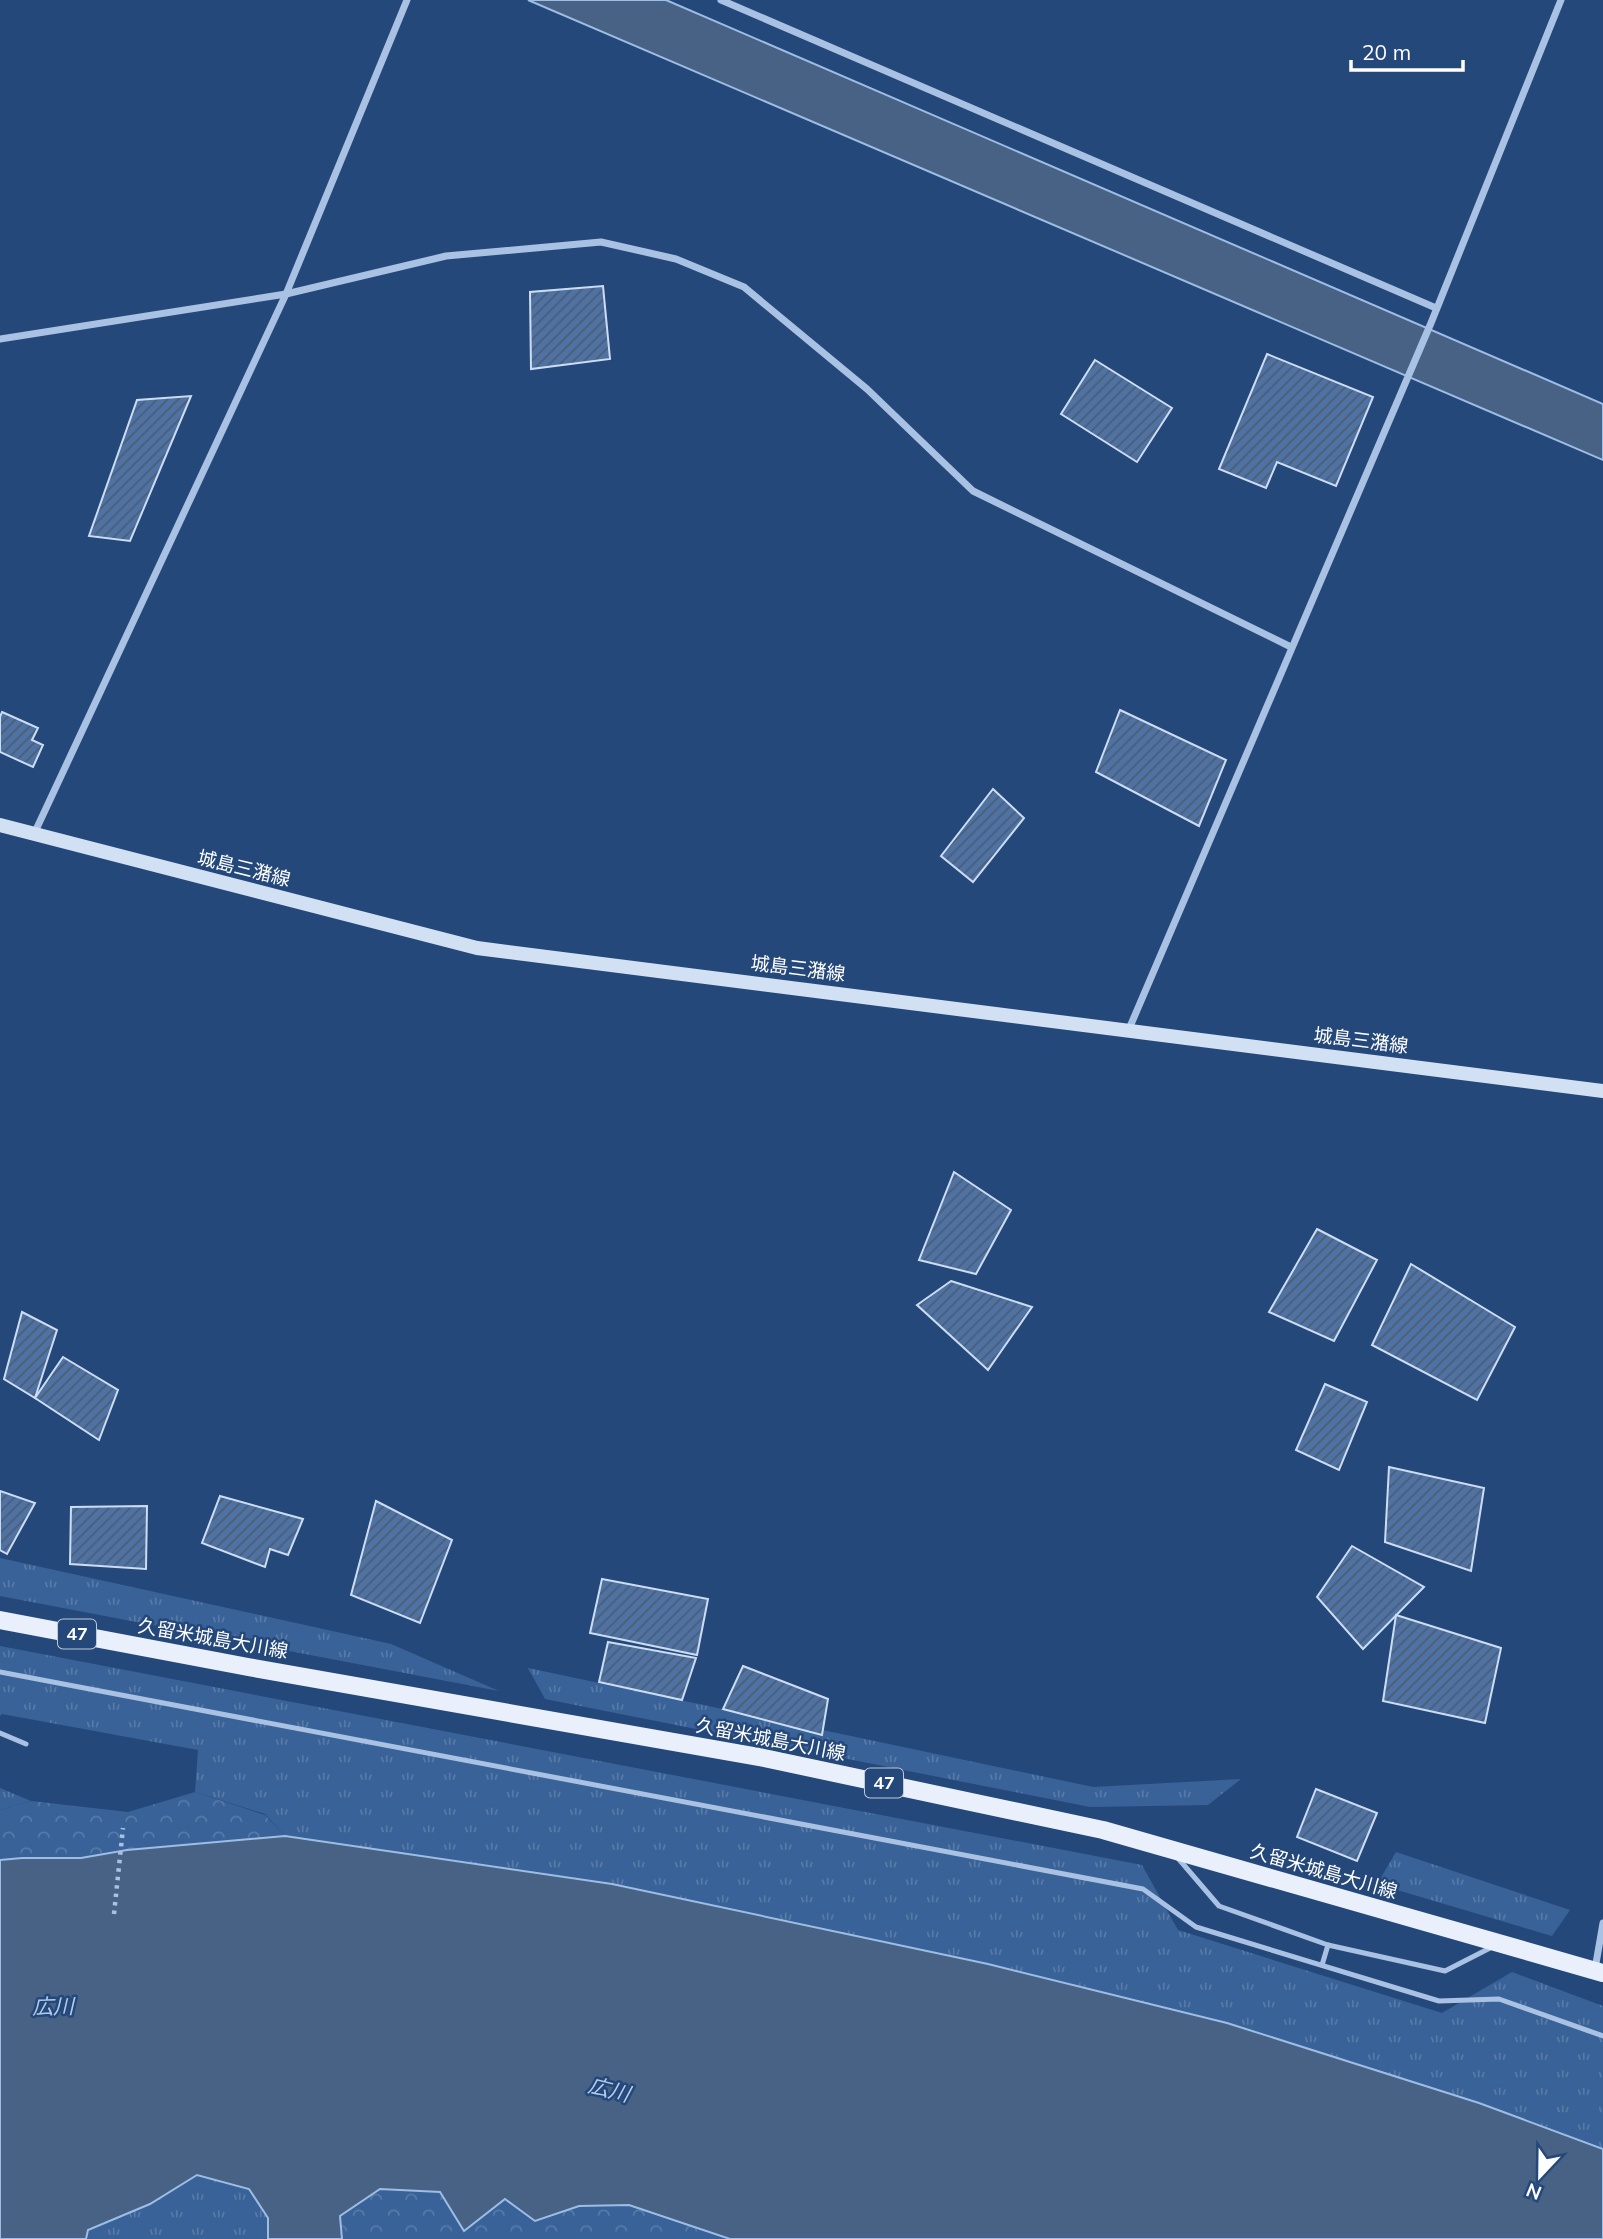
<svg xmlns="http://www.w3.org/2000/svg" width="1603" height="2239" font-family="Mulish,'Noto Sans JP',sans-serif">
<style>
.grass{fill:url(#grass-tufts)}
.forest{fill:url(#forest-crowns)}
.water{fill:#486286;stroke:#9dbde5;stroke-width:2}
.building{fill:url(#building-hatch);stroke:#ccddf3;stroke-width:2}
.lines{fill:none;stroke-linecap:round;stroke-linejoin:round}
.path{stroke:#a9c2e4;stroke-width:4.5;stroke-dasharray:3.5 5;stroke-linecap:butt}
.lane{stroke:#a9c2e4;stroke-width:5}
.street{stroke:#a9c2e4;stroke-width:7}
.secondary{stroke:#d2e0f4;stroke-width:14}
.primary{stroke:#e9f0fc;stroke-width:18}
.labels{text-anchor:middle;stroke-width:5;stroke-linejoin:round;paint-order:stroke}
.shield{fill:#25487b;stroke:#bec8d7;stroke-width:2}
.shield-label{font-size:18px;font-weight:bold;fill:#fff}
.street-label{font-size:19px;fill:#fff;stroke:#25487b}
.water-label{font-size:21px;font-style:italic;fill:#b4ccec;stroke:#25487b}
</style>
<defs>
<pattern id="grass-tufts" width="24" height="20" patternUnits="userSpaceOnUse" patternTransform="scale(1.75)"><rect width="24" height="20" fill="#396298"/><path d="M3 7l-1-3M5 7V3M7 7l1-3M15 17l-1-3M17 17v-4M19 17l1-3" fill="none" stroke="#577aa7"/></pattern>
<pattern id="forest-crowns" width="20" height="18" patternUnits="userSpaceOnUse" patternTransform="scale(1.75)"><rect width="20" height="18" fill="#396298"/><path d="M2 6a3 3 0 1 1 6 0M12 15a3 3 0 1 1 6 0" fill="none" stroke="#577aa7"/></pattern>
<pattern id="building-hatch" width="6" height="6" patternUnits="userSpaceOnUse" patternTransform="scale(1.75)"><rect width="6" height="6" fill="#4e72a3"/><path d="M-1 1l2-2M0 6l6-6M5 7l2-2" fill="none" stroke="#4d5d73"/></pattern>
</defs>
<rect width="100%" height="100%" fill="#25487b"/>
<!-- grass -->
<g class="grass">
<path d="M0,1558l391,86 108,47 -499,-95z"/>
<path d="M0,1646l1142,219 36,65 264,83 70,-41 91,34v143l-124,-46 -491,-139 -376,-80 -327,-48 -20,-22 -70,-22 3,-42 -196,-36 -2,2z"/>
<path d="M528,1668l565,119 148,-8 -33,26 -118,2 -545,-108z"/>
<path d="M0,1788l31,13 -31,9z"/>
<path d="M1396,1852l174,58 -18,26 -175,-52z"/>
<path d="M197,2175l52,14 19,29v21h-182l2,-9 62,-26z"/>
</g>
<!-- forest -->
<g class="forest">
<path d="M195,1792l70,23 20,21 -158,14 -46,8h-59l-22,2v-50l31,-9 97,11z"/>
<path d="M380,2189l60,3 24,38 41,-31 30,22 44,-15 50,-1 101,34h-388l-2,-23z"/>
</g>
<!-- water -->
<g class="water">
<path d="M528,0h138l937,404v56z"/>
<path d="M285,1836l327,48 376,80 239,59 252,80 124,46v90h-873l-101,-34 -50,1 -44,15 -30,-22 -41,32 -24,-39 -60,-3 -40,27 2,23h-74v-21l-19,-29 -52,-14 -47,29 -62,26 -2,9h-86v-379l22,-2h59l46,-8z"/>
</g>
<!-- building -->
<g class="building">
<path d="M603,286l7,73 -79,10 -1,-77z"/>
<path d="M1267,354l106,43 -37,89 -59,-24 -11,26 -47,-19z"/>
<path d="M1095,360l77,48 -35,54 -76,-48z"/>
<path d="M191,396l-61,145 -41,-5 48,-136z"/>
<path d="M1120,710l106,50 -27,66 -103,-54z"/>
<path d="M2,712l36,16 -6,12 11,5 -10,22 -33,-15v-35z"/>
<path d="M993,789l31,29 -51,64 -32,-26z"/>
<path d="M954,1172l57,38 -35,64 -57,-14z"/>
<path d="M1317,1229l60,31 -43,81 -65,-29z"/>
<path d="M1411,1264l104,63 -38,73 -105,-55z"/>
<path d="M951,1281l81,26 -44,63 -71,-65z"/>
<path d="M22,1312l35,18 -22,68 -31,-19z"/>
<path d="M63,1357l55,33 -19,50 -64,-42z"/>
<path d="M1325,1384l42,18 -28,68 -43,-20z"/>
<path d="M1389,1467l95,21 -13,83 -86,-29z"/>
<path d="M0,1491l35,12 -28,51 -7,-4z"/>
<path d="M220,1496l83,23 -15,36 -18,-6 -5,18 -63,-24z"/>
<path d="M376,1501l76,39 -32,83 -69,-28z"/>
<path d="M147,1506l-1,63 -76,-5 1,-57z"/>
<path d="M1352,1546l72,41 -61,62 -46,-52z"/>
<path d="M602,1579l106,20 -11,56 -107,-22z"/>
<path d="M1396,1615l105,33 -16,75 -102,-22z"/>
<path d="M608,1642l88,16 -14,42 -83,-18z"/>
<path d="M743,1666l85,33 -6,36 -99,-26z"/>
<path d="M1316,1789l61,24 -20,48 -60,-24z"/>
</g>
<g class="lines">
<!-- path -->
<path class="path" d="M114,1914l9,-86"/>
<!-- lane -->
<g class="lane">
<path d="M0,1672l1143,217 53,38 243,74 60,-2 104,37"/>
<path d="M0,1733l26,11"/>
<path d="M1177,1857l42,49 109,39 117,26 49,-25"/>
<path d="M1322,1965l6,-20"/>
</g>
<!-- street -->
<g class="street">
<path d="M721,0l715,308"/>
<path d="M0,339l286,-45 160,-38 155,-14 75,17 68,28 123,102 106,102 318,156"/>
<path d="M34,834l252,-540 121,-294"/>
<path d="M1129,1029l302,-706 130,-323"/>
<path d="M1595,1969l8,-46"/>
</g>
<!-- secondary -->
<path class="secondary" d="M0,825l477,123 1126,143"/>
<!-- primary -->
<path class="primary" d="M0,1620l248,47 516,91 339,72 500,143"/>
</g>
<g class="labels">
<!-- shield labels -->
<g class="shield">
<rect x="58" y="1619.5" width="38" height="29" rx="5"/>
<rect x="865" y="1768.5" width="38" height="29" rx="5"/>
</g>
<g class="shield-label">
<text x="77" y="1640">47</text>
<text x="884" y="1789">47</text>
</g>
<!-- street labels -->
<g class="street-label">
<text transform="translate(244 868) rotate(14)" y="7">城島三潴線</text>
<text transform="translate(798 968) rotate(7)" y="7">城島三潴線</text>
<text transform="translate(1361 1040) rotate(7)" y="7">城島三潴線</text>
<text transform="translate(213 1638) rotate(10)" y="7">久留米城島大川線</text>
<text transform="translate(771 1739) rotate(11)" y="7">久留米城島大川線</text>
<text transform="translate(1324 1871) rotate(16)" y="7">久留米城島大川線</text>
</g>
<!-- water labels -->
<g class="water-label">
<text transform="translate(53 2007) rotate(-1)" y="7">広川</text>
<text transform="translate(609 2090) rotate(14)" y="7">広川</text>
</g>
</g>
<!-- north arrow -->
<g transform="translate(1540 2176) rotate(202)" stroke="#25487b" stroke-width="5" paint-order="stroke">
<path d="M0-5L12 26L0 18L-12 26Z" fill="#ffffff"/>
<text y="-10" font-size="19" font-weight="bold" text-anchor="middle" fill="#ffffff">N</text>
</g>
<!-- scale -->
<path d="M1351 60v10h112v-10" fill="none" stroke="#ffffff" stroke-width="3.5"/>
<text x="1362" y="60" font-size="21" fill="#ffffff" stroke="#25487b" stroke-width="5" paint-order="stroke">20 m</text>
</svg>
